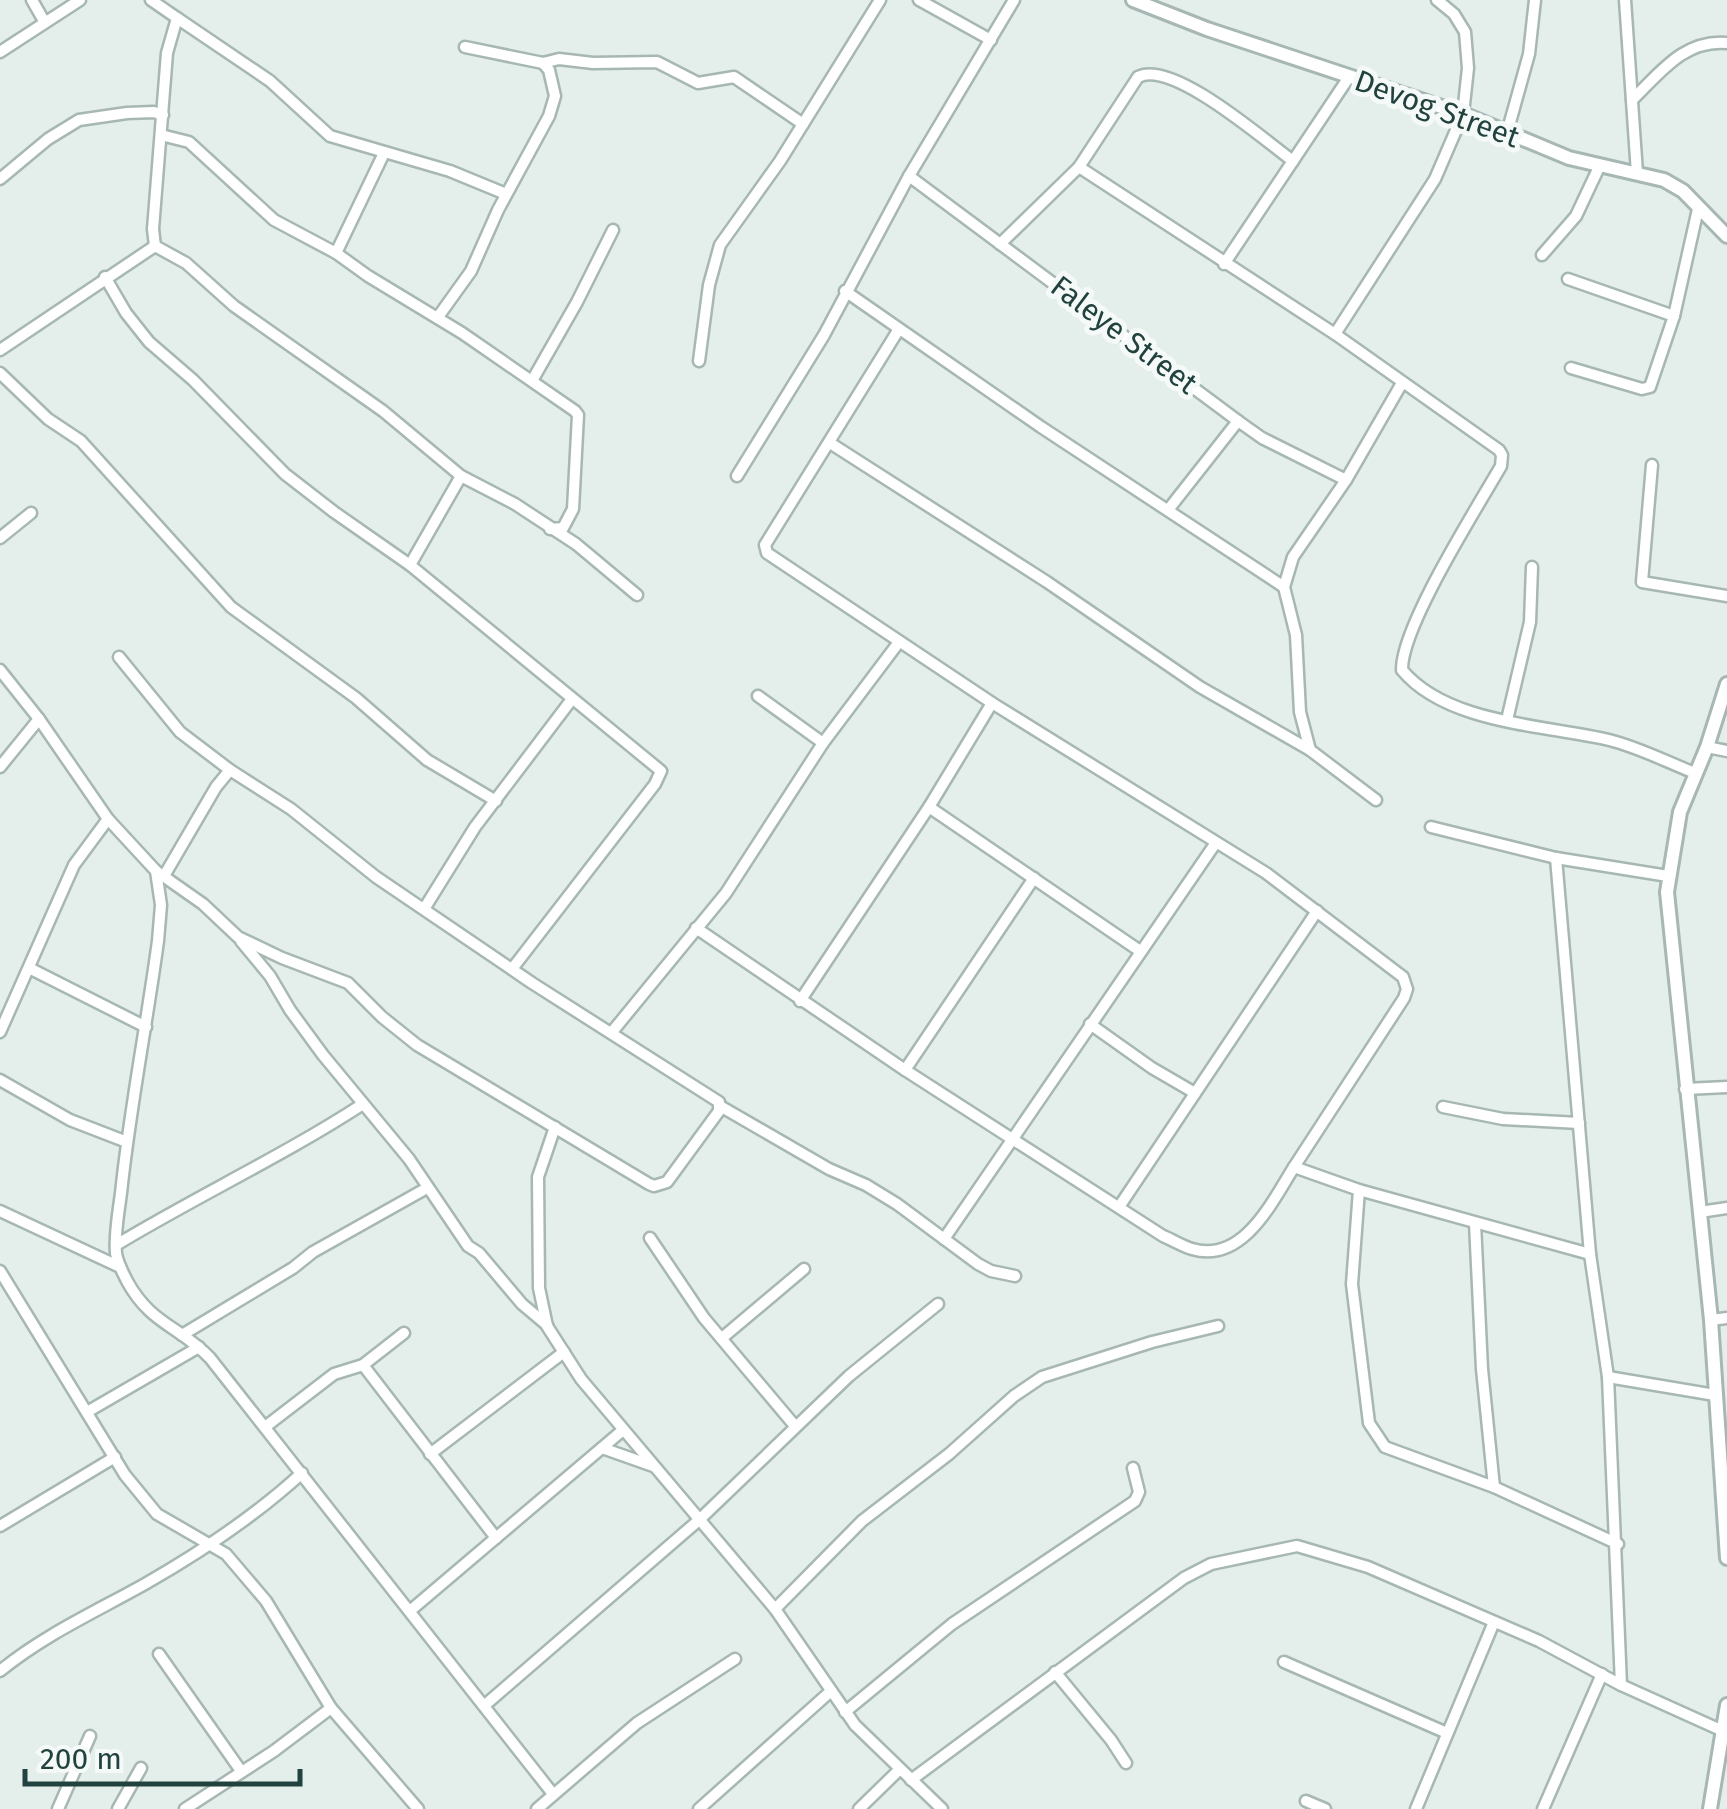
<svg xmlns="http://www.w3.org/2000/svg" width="1727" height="1809" font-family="'Fira Sans',sans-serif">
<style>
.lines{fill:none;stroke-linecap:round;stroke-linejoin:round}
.minor-casing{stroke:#a6b7b4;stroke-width:15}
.tertiary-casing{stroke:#a6b7b4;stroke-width:18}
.minor{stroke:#fff;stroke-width:10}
.tertiary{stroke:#fff;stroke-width:12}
.labels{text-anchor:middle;stroke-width:10;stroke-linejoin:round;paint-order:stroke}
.street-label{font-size:30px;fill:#21423e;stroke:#f5faf8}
</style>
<rect width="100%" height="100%" fill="#e4eeeb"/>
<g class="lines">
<defs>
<g id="minor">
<path d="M32,0l12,21"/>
<path d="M919,0l72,40"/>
<path d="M1625,0l12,173"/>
<path d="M177,18l93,63 60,55 120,35 56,23"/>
<path d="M465,47l78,16 16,-4 34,4 64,-1 41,21 36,-6 69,47"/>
<path d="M0,52l80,-52"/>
<path d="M1632,100c28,-27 52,-61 95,-57"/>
<path d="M1507,133l22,-79 6,-54"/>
<path d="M161,135l28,7 85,78 62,33 32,23 94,57 113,78 3,4 -5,94 -10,19 -13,1"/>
<path d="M1079,167l256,167 164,116 3,5 -1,11c-24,42 -100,161 -99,204 45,54 143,55 207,70 29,7 58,22 86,33"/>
<path d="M909,176l329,245 24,17 84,42"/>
<path d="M0,179l48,-40 31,-19 48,-7 27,-1 9,3"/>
<path d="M1000,244l79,-77 59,-90c34,-18 126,63 155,84"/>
<path d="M155,246l31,17 48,43 149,105 78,65 54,28 61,40 61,51"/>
<path d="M336,253l48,-100"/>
<path d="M1542,255l34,-39 24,-51"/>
<path d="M1224,264l125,-187"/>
<path d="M105,277l21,36 23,29 44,38 92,94 49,38 76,53 251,206 -6,13 -143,185"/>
<path d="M1568,279l106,37"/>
<path d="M845,291l196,136 243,160"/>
<path d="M438,317l33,-46 27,-61 51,-94 6,-20 -6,-26 -6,-7"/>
<path d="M899,329l-134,216 2,8 225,150 274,170 137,104 4,12 -3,9 -110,169 65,23 231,64"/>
<path d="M1335,334l100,-155 28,-65 5,-46 -3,-36 -11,-18 -17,-14"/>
<path d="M0,350l155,-104 -2,-17 14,-176 10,-35 -26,-18"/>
<path d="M699,361l10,-76 11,-40 60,-84 100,-161"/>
<path d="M1571,368l71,21 8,-2 24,-71 24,-107"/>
<path d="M0,373l48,46 33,22 150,166 125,91 71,62 69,41"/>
<path d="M533,379l44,-77 36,-72"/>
<path d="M830,443l217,139 153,105 110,63"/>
<path d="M1652,465l-10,117 85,14"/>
<path d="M737,476l87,-141 85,-159 105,-176"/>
<path d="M1168,510l70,-89"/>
<path d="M0,538l31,-25"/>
<path d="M410,565l51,-89"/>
<path d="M0,670l39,49 69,100 48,52 47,33 35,33 44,21 66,25 34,34 35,28 232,139 5,2 13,-4 52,-71v-9l-187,-119 -156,-106 -85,-68 -61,-39 -50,-38 -61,-75"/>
<path d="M758,696l65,47"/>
<path d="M1507,720l23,-98 2,-55"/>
<path d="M1707,747l20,4"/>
<path d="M0,767l39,-48"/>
<path d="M1376,800l-66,-50 -10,-38 -4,-77 -12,-48 9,-30 53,-77 56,-97"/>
<path d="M929,807l211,144"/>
<path d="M1431,827l125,31 112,18"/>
<path d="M1556,858l34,396 18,123 13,308"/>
<path d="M156,871l5,34 -3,36c-11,81 -27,162 -36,243 -2,22 -8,47 -6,69 1,9 7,20 11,28 24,44 53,45 83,77l343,436"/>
<path d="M164,876l52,-89 14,-17"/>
<path d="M424,909l51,-82 97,-128"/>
<path d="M696,928l209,142 258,166c10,4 19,10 29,13 51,15 80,-47 102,-82"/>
<path d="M241,941l29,35 20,34 33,45 86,104 59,87 11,7 43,51 25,21"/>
<path d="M31,969l115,58"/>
<path d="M800,1001l129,-194 63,-104"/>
<path d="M1090,1024l62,44 43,25"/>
<path d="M0,1032l74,-167 34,-46"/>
<path d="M612,1032l114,-139 97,-150 76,-101"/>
<path d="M905,1070l129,-192"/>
<path d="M0,1080l70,40 57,22"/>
<path d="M1685,1089l42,-2"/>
<path d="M720,1106l109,63 37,16 31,19 81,60 13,7 24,5"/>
<path d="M1443,1107l60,12 76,4"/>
<path d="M555,1127l-17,50 1,111 8,38 34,53 194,230 80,116 87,84"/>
<path d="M1359,1190l-7,94 17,139 16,24 109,40 124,57"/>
<path d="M1119,1207l198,-296"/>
<path d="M0,1211l120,56"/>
<path d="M1700,1212l27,-4"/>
<path d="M1475,1223l7,146 12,118"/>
<path d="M650,1238l54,80 91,108"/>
<path d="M944,1239l271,-395"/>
<path d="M116,1245c81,-49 167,-89 247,-141"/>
<path d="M0,1271l125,204 32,39 69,40 40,47 65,107 87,101"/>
<path d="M1711,1320l16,-2"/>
<path d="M182,1335l111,-67 20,-16 114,-64"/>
<path d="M722,1338l82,-69"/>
<path d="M363,1365l133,173"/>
<path d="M1608,1377l107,18"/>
<path d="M87,1412l112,-65"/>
<path d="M265,1427l69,-53 29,-9 41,-32"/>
<path d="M602,1448l51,18"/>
<path d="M430,1454l134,-102"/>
<path d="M0,1526l115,-69"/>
<path d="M775,1609l87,-88 87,-67 65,-58 28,-19 110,-35 66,-16"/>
<path d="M411,1610l212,-180"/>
<path d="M159,1654l82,117"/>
<path d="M1284,1662l163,71"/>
<path d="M0,1671c44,-36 95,-59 145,-87 56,-32 109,-67 157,-111"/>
<path d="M1055,1672l56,68 15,23"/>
<path d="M485,1705l214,-185 150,-144 89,-72"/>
<path d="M845,1712l107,-88 183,-123 4,-9 -6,-24"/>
<path d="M911,1780l273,-202 27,-14 86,-18 71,21 171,74 82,44 102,46"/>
<path d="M1306,1801l19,8"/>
<path d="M58,1809l32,-73"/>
<path d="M118,1809l23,-41"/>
<path d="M185,1809l89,-58 57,-43"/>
<path d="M537,1809l100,-86 98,-64"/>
<path d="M699,1809l132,-118"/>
<path d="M859,1809l41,-40"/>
<path d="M1416,1809l78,-187"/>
<path d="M1543,1809l59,-135"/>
</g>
<g id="tertiary">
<path d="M1133,0l74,29 256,85 106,44 95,22 19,11 44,45"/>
<path d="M1727,684l-20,63 -27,65 -13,80 44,428 16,238"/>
<path d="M1710,1809l17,-104"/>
</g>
</defs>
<!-- minor casing -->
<use href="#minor" class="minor-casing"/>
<!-- tertiary casing -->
<use href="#tertiary" class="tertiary-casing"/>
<!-- minor -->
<use href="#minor" class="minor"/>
<!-- tertiary -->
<use href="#tertiary" class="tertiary"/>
</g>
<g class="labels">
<!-- street labels -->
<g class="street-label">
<text transform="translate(1437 109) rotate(20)" y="10">Devog Street</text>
<text transform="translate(1124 335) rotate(37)" y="10">Faleye Street</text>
</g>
</g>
<!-- scale -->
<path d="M25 1769v15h275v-15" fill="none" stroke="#21423e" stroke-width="5"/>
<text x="40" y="1769" font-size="30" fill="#21423e" stroke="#f5faf8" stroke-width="8" paint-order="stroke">200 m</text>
</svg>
